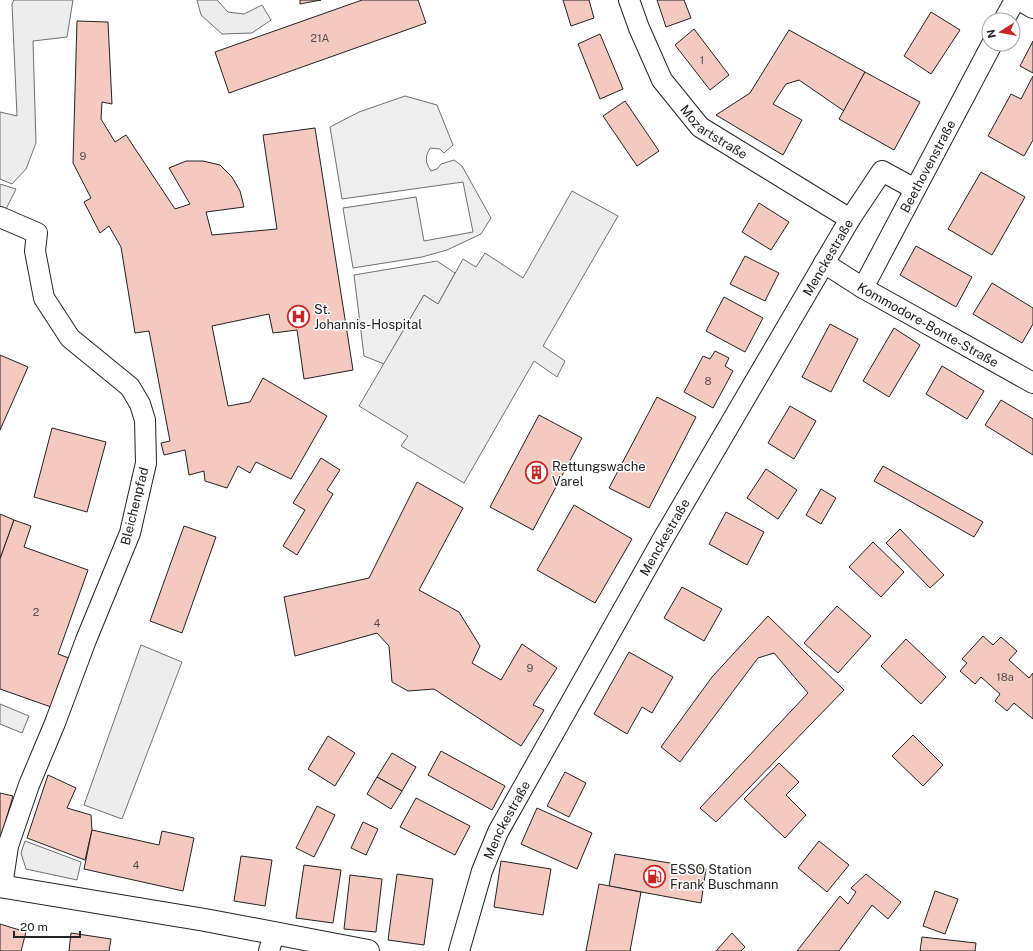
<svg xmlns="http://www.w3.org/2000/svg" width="1033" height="951" font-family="'Public Sans',sans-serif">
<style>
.green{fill:#eee;stroke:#6f6f6f}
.parking{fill:#ededed;stroke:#6f6f6f}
.building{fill:#f3c9c0;stroke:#222}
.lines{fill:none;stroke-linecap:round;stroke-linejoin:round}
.street-casing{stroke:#222;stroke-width:22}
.secondary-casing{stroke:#222;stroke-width:24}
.street{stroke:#fff;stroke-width:20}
.secondary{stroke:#fff;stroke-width:22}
.labels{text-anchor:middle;stroke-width:3;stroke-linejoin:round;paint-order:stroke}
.number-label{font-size:11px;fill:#564c4a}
.street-label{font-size:13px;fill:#222;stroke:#fff}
.poi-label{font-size:13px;fill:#222;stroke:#fff;text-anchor:start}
</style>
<rect width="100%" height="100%" fill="#fff"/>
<!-- green -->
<g class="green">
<path d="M405,96l32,9 16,40 -9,8 -4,-4 -10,-1c-5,9 -5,14 1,23l6,-2 4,-5 13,-4 8,6 29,52 -10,16 -34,16 -25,7 -69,11 -10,-60 73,-11 8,44 49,-9 -10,-50 -121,17 -12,-72 29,-15z"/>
<path d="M437,261l18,12 -17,31 -14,-9 -40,69 -20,-8 -10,-81z"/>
</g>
<!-- parking -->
<g class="parking">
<path d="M14,0h59l-6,37 -34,4 3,102 -10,26 -14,15 -12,-5v-67l17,4 -5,-112z"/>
<path d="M197,0h20l11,12 16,2 18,-9 9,15 -19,13 -30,1 -21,-19z"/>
<path d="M0,184l16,5 -16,32z"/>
<path d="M572,191l46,25 -75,130 22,15 -8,16 -23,-16 -70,122 -63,-37 7,-10 -49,-30 65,-111 14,9 25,-45 13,8 9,-14 38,25z"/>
<path d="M141,645l41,17 -60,157 -38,-14z"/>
<path d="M0,704l29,12 -7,17 -22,-9z"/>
<path d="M25,841l56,21 -4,18 -51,-11 -5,-16z"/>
</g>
<!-- building -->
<g class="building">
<path d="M300,0h21l-21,4z"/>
<path d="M362,0h56l8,23 -197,70 -14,-41z"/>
<path d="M563,0h26l5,18 -23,8z"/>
<path d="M657,0h27l7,18 -25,9z"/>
<path d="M931,12l29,18 -29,44 -27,-18z"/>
<path d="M77,21l31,1 4,82 -10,-2 -1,17 14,23 11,-7 49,74 15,-5 -21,-36 17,-7h17l17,4 12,12 8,14 4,16 -38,5 6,23 65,-6 -14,-94 52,-7 38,242 -49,9 -7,-49 -24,3 -4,-19 -57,12 16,80 22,-4 13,-24 64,38 -36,63 -35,-17 -6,11 -12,-7 -11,22 -22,-7 -1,-10 -15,4 -4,-25 -21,5 -3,-12 9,-2 -21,-110 -14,2 -14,-86 -12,-21 -9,7 -16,-31 7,-4 -18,-35z"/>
<path d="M694,29l35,46 -19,15 -35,-45z"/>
<path d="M789,30l76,42 -21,39 -45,-31 -13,4 -13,20 29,16 -19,35 -67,-40 34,-22z"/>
<path d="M600,34l23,55 -23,10 -22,-55z"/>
<path d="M1033,41v32l-13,-7z"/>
<path d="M865,72l55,30 -26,48 -55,-31z"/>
<path d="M1033,76v64l-9,16 -36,-20 23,-42 10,5z"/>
<path d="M625,101l34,50 -22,15 -34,-50z"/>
<path d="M981,172l44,25 -33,58 -44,-26z"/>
<path d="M759,203l30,19 -18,28 -29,-18z"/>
<path d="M916,246l56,31 -16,30 -56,-32z"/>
<path d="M745,256l34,17 -14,28 -35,-17z"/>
<path d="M992,283l41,25v16l-11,19 -49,-29z"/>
<path d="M724,297l39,21 -18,34 -39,-21z"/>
<path d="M830,324l28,15 -27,53 -29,-15z"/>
<path d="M894,328l26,17 -31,52 -26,-16z"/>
<path d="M715,351l14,7 -4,8 8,5 -20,37 -29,-16 19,-36 7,3z"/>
<path d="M0,355l28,12 -28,63z"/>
<path d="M942,366l42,25 -17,28 -41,-25z"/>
<path d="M657,397l39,20 -47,91 -40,-20z"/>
<path d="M1001,400l32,19v36l-48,-30z"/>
<path d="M790,406l26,15 -22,38 -26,-16z"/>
<path d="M539,415l43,23 -49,92 -43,-23z"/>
<path d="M52,428l54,14 -19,70 -53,-15z"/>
<path d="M321,458l19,12 -13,20 6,4 -36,61 -14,-9 22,-36 -12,-7z"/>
<path d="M883,466l100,56 -9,15 -100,-56z"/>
<path d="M766,469l31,21 -19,29 -31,-21z"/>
<path d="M417,482l46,26 -44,82 40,22 21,34 -8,17 29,17 21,-36 35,24 -24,37 11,5 -23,36 -87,-57 -26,2 -16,-9 -3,-36 -12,-13 -82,23 -11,-59 85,-19z"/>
<path d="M821,489l15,9 -15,26 -15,-9z"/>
<path d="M574,505l58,34 -37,64 -58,-33z"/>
<path d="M726,512l38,20 -17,33 -38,-21z"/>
<path d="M0,514l14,6 -14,39z"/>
<path d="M14,520l17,6 -7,21 64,23 -30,84 11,4 -18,49 -51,-18v-130z"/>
<path d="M184,526l32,11 -34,96 -32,-12z"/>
<path d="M900,529l44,46 -14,13 -44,-45z"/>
<path d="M873,542l31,30 -23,25 -32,-30z"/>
<path d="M682,587l40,22 -18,32 -40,-23z"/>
<path d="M837,606l34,30 -33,37 -34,-30z"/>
<path d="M768,616l76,74 -128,132 -16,-14 108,-115 -34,-40 -16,5 -78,104 -19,-15 51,-70z"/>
<path d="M983,636l10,9 8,-8 16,14 -8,9 20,18 4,-5v46l-19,-16 -7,8 -12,-10 5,-7 -19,-17 -6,7 -15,-13 7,-8 -5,-4z"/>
<path d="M906,639l40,38 -25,27 -40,-38z"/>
<path d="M629,652l44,25 -21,36 -10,-6 -15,27 -33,-20z"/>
<path d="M913,735l30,30 -20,21 -31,-30z"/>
<path d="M328,736l27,17 -20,33 -27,-17z"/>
<path d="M441,751l64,35 -13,24 -64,-35z"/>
<path d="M392,753l24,14 -14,24 -25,-14z"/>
<path d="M779,763l20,19 -13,13 20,20 -21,23 -41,-39z"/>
<path d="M565,772l21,11 -17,34 -22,-11z"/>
<path d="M48,775l28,13 -9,20 24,7 1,15 -7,30 -58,-22z"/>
<path d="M377,777l25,14 -11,18 -24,-15z"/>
<path d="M0,793l13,3 -13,44z"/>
<path d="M416,798l54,28 -15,29 -55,-28z"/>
<path d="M317,806l18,9 -21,42 -18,-9z"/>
<path d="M537,808l55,25 -15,36 -56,-25z"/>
<path d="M363,822l15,7 -12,26 -15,-7z"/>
<path d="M92,830l67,15 3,-14 32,7 -11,53 -99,-22z"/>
<path d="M819,841l30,24 -22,27 -29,-24z"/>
<path d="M615,854l91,15 -5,34 -92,-17z"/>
<path d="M241,856l31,4 -7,46 -31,-5z"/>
<path d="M501,861l50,8 -8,46 -49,-8z"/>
<path d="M304,865l37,5 -8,53 -37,-5z"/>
<path d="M397,874l36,5 -9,66 -36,-5z"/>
<path d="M866,874l35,28 -13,17 -16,-14 -33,46h-42l43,-55 8,8 8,-12 -5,-4z"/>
<path d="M350,875l32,4 -6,53 -32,-3z"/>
<path d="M599,884l42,8 -11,59h-44z"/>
<path d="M935,891l23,8 -13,35 -22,-8z"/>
<path d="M0,924l26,8 -5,19h-21z"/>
<path d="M71,933l40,6 -2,12h-40z"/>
<path d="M732,933l13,14 -4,4h-25z"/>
<path d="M922,937l54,6 -1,8h-55z"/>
</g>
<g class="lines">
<defs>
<g id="street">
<path id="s1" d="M629,0l10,28 23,52 38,47 150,92"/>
<path d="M1019,0l14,8"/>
<path d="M1004,20l11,-20"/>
<path d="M0,217l37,16 -2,18 9,47 26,40 60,49 10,17 5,16 1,43 -16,70 -44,107 -31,83 -26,62 -21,61 -6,40"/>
<path id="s2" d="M824,263l39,25 170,95"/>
<path id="s3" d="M863,288l129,-244"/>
<path d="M269,951l5,-18"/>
<path id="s4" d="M459,951l23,-80 16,-39 166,-295 186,-318 32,-48 33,18"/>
</g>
<path id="secondary" d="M0,886l205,34 163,31"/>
</defs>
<!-- street casing -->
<use href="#street" class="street-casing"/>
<!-- secondary casing -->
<use href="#secondary" class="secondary-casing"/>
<!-- street -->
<use href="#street" class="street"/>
<!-- secondary -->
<use href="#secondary" class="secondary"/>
</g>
<!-- icons -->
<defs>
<symbol id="hospital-ring" viewBox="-11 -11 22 22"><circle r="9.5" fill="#fff" stroke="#c62828" stroke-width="1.5"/><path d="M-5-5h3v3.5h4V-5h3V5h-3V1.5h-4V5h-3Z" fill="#c62828"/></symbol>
<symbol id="building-ring" viewBox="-11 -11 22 22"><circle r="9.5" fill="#fff" stroke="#c62828" stroke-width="1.5"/><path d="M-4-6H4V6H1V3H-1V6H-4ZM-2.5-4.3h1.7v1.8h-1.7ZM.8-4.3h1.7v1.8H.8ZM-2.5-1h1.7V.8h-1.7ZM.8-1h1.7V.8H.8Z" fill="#c62828"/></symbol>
<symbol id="fuel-ring" viewBox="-11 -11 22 22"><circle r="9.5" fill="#fff" stroke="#c62828" stroke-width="1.5"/><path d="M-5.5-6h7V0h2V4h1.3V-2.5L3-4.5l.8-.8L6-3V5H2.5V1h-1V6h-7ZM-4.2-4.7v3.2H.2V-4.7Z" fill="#c62828"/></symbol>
</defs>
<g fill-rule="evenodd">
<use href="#hospital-ring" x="286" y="304" width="25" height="25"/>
<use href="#building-ring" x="524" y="460" width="25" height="25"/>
<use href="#fuel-ring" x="642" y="864" width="25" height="25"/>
</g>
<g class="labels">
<!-- number labels -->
<g class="number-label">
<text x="320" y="42">21A</text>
<text x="702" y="64">1</text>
<text x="83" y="160">9</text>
<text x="708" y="385">8</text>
<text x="36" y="616">2</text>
<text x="377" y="627">4</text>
<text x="530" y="672">9</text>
<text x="1005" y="681">18a</text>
<text x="136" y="869">4</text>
</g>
<!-- street labels -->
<g class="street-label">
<text dy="5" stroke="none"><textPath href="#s1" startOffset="161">Mozartstraße</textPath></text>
<text dy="5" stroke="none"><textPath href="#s3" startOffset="138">Beethovenstraße</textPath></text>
<text dy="5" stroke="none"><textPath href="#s4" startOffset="788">Menckestraße</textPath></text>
<text dy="5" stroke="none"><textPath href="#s2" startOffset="121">Kommodore-Bonte-Straße</textPath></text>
<text transform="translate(134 506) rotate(-76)" y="5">Bleichenpfad</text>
<text dy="5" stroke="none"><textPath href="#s4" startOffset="464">Menckestraße</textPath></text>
<text dy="5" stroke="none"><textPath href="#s4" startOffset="140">Menckestraße</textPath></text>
</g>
<!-- poi labels -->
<g class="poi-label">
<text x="314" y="314">St.<tspan x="314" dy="15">Johannis-Hospital</tspan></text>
<text x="552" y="471">Rettungswache<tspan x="552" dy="15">Varel</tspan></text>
<text x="670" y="874">ESSO Station<tspan x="670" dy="15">Frank Buschmann</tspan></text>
</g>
</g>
<!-- north arrow -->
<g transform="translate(1001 32) rotate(259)"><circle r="19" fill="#ffffff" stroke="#a7a7a7"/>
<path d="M0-3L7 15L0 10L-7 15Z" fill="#c62828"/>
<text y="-6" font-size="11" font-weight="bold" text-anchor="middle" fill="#222222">N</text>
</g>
<!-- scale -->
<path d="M14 931v6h66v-6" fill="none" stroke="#222222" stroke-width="2"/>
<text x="20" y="931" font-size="12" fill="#222222" stroke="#ffffff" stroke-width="3" paint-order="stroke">20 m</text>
</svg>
